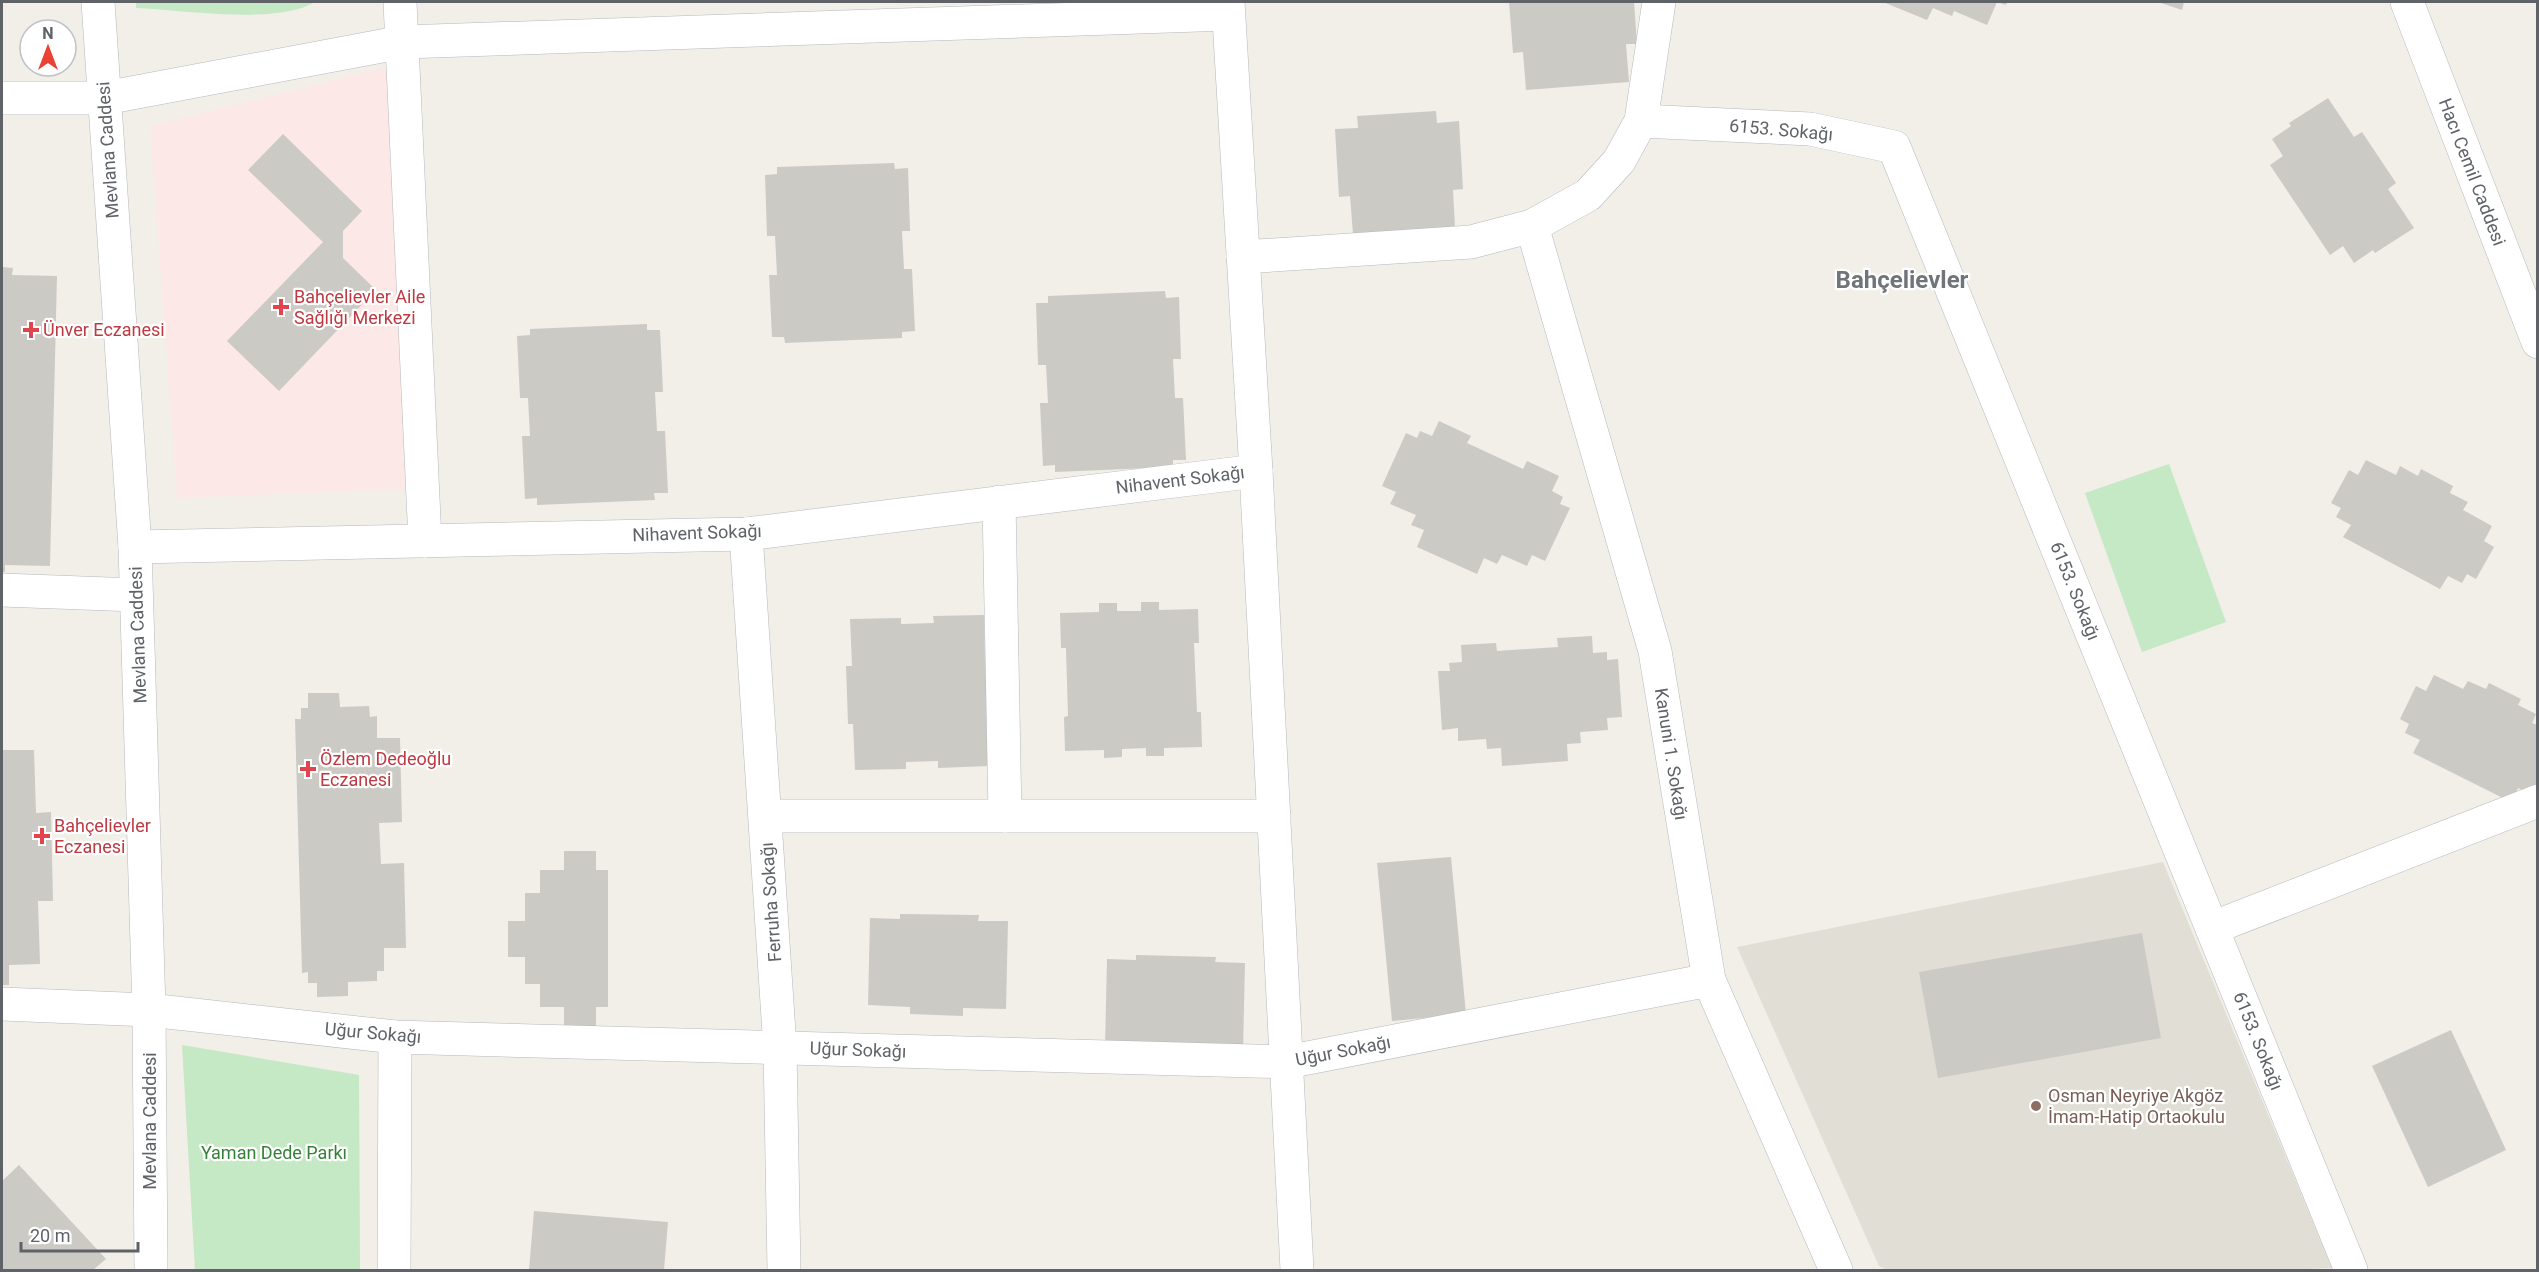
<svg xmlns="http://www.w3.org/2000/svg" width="2539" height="1272" font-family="Roboto,sans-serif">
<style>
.education{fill:#e1ded6}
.medical{fill:#fce8e6}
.green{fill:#c5e8c5}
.building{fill:#cccac5}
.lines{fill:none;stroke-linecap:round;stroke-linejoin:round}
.street-casing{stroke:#b5b8bc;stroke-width:34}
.street{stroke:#fff;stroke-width:33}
.health-dot{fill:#e0444e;stroke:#fff;stroke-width:2}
.education-dot{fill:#8d6e63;stroke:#fff;stroke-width:2}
.labels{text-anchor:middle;stroke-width:4.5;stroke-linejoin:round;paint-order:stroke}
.street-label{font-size:18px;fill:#5f6368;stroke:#fff}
.health-label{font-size:18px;fill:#be3a42;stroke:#fff;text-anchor:start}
.education-label{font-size:18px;fill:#785e54;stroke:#fff;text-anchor:start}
.park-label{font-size:18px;fill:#348238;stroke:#fff}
.district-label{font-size:24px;font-weight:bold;fill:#70757a;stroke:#fff}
</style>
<rect width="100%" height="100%" fill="#f1efe8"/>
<!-- education -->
<path class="education" d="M2163,862l169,406 -44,2h-401l-8,-4 -142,-319z"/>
<!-- medical -->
<path class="medical" d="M391,66l14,423 -228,9 -27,-372z"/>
<!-- green -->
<g class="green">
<path d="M136,2h179c-37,23 -133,8 -179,6z"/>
<path d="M2169,464l57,158 -84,30 -57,-159z"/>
<path d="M182,1045l177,30 1,195h-165z"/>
</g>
<!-- building -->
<g class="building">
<path d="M1509,2h125l3,42h-11l3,38 -103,8 -3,-38 -10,1z"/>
<path d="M1883,2h124l-1,3 -9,-3 -10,23 -33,-14 -2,5 -19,-8 -6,12z"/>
<path d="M2158,2h26l-2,8z"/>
<path d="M2328,98l26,39 8,-5 34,51 -8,6 26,39 -39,25 -2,-3 -19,13 -11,-17 -13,9 -60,-90 13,-9 -11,-17 19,-13 -2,-3z"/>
<path d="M1436,111l1,12 22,-2 4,68 -10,1 2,38 -102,6 -3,-38 -11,1 -4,-68 23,-1 -1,-12z"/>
<path d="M283,134l79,77 -19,20v27l33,32 -97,101 -52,-50 96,-99 -75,-72z"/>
<path d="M894,163l1,6 13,-1 2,63h-8l2,38h8l3,62 -13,1v6l-117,5 -1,-6h-12l-3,-62h8l-2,-39h-8l-2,-61 12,-1v-7z"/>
<path d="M2,267l11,1 -1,7 45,1 -7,290 -45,-1v7h-3z"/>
<path d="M1165,291l1,7 13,-1 2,62h-8l2,39h8l3,62h-13v7l-118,5v-7l-12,1 -3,-63h8l-2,-38h-8l-2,-62h12v-7z"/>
<path d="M647,324v6h13l3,62h-8l2,39h8l3,62h-14l1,7 -118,5v-7l-12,1 -3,-63h8l-2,-38h-8l-3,-62 13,-1v-6z"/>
<path d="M1439,421l32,15 -4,7 56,26 4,-8 32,15 -7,15 11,6 -3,7 10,4 -25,53 -13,-6 -5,11 -25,-11 -5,9 -13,-6 -7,16 -60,-27 7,-17 -13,-5 5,-10 -26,-11 6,-12 -14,-6 24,-53 11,5 3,-7 12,5z"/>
<path d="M2366,460l30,15 4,-9 18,10 3,-7 32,17 -3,7 18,9 -5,8 29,16 -8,15 10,6 -18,32 -9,-5 -5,9 -14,-7 -8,13 -97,-52 8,-12 -15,-8 5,-9 -10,-5 18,-33 9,5z"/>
<path d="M1141,602h18v8l39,-1 1,34h-5l3,69h4l1,35 -38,1v8h-18v-8l-24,1v8l-18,1v-8l-39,1 -1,-34 4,-1 -2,-68h-5l-1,-35 39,-1v-9h18v8h24z"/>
<path d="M984,615l1,47h6l-2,104 -51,2v-7l-32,1v7l-51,1 -2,-46h-5l-2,-58h6l-2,-47 51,-1v6l33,-1 -1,-7z"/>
<path d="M1592,636l1,17 14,-1v8l11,-1 4,58 -15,1 1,12 -28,2 1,11 -14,1 1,17 -66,5 -1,-18 -14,1 -1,-10 -28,2v-13l-16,2 -4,-59h12l-1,-8 13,-1 -1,-17 35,-2 1,8 61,-4 -1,-9z"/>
<path d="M2434,675l29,14 5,-8 18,8 3,-6 32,16 -3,6 18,9 -4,9 6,2v61l-5,9 -15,-7 -7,14 -98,-49 7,-13 -15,-7 4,-9 -9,-5 16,-33 10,5z"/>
<path d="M308,693h31l1,14 29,-1 1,11 7,-1v22h23l2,84 -23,1 2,41 23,-1 2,85h-22v23h-7v10l-29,1v14l-31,1v-14h-9v-11l-6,1 -7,-254h6v-11h7z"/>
<path d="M2,750h32l2,63 15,-1 2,89h-15l2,63 -31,1v20h-7z"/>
<path d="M564,851h32v19h12v137h-12v20h-32v-20h-24v-23h-15v-27h-17v-36h17v-28h15v-23h24z"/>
<path d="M1451,857l15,157 -74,7 -15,-158z"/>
<path d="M900,914l79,1 -1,6h30l-2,88 -43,-1v8l-53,-2v-7l-42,-2 2,-87 30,1z"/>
<path d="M2142,933l19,105 -223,40 -19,-106z"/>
<path d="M1136,955l80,2 -1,5 30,1 -2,88 -138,-4 2,-88 29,1z"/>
<path d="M2451,1030l55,120 -78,37 -56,-121z"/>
<path d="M19,1165l87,94 -13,11h-91v-89z"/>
<path d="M534,1211l134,11 -4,48h-135z"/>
</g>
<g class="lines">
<defs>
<g id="street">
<path d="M98,2l37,545 14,463 2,260"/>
<path d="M400,2l25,539"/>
<path d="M1228,2l28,469 41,799"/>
<path d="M2407,2l131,340"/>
<path d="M2,98h103l298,-56 825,-28"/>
<path d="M1641,121l169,8 84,18 457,1123"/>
<path d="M1532,226l123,425 54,329 127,290"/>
<path d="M1243,257l228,-15 61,-16 56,-31 31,-34 22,-40 18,-119"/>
<path d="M999,502l6,314"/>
<path d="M746,534l34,514 4,222"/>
<path d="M135,547l611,-13 510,-63"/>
<path d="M2,590l134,5"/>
<path d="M765,816h509"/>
<path d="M2212,928l326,-127"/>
<path d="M2,1004l147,6 246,27 892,25 422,-82"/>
<path d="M394,1270l1,-233"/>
</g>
</defs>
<!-- street casing -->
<use href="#street" class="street-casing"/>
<!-- street -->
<use href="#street" class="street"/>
</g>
<!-- markers -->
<g class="health-dot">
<path d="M278 298h6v6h6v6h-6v6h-6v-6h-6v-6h6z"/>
<path d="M28 321h6v6h6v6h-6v6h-6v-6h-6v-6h6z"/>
<path d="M305 760h6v6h6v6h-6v6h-6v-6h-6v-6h6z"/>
<path d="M39 827h6v6h6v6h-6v6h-6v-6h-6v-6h6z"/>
</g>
<circle class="education-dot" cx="2036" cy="1106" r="6"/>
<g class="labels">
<!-- street labels -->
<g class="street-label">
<text transform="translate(1781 130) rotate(5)" y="6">6153. Sokağı</text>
<text transform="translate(108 150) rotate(-94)" y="6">Mevlana Caddesi</text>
<text transform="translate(2472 172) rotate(69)" y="6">Hacı Cemil Caddesi</text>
<text transform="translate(1180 480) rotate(-7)" y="6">Nihavent Sokağı</text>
<text transform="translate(697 533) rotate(-2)" y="6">Nihavent Sokağı</text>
<text transform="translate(2075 591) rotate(68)" y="6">6153. Sokağı</text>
<text transform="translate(138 635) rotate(-92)" y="6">Mevlana Caddesi</text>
<text transform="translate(1671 754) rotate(81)" y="6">Kanuni 1. Sokağı</text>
<text transform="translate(771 902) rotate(-94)" y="6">Ferruha Sokağı</text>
<text transform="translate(373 1033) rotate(5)" y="6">Uğur Sokağı</text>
<text transform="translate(2258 1041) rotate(68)" y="6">6153. Sokağı</text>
<text transform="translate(858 1050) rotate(2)" y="6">Uğur Sokağı</text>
<text transform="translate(1343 1051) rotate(-11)" y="6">Uğur Sokağı</text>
<text transform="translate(150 1121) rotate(-90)" y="6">Mevlana Caddesi</text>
</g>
<!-- health labels -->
<g class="health-label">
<text x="294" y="303">Bahçelievler Aile<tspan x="294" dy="21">Sağlığı Merkezi</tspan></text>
<text x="43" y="336">Ünver Eczanesi</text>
<text x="320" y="765">Özlem Dedeoğlu<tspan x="320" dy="21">Eczanesi</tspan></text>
<text x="54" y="832">Bahçelievler<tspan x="54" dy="21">Eczanesi</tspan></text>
</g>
<!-- education labels -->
<g class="education-label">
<text x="2048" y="1102">Osman Neyriye Akgöz<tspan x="2048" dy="21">İmam-Hatip Ortaokulu</tspan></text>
</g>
<!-- park labels -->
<g class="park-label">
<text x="274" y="1159">Yaman Dede Parkı</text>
</g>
<!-- district labels -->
<g class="district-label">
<text x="1902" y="288">Bahçelievler</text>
</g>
</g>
<!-- border -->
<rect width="2539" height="1272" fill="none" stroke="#5f6368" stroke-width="6"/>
<!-- north arrow -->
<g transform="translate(48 48)"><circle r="28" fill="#ffffff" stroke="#bfc1c3" stroke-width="1.5"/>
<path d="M0-4.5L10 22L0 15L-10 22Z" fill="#ea4335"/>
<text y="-9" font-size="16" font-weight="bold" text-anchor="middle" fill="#5f6368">N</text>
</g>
<!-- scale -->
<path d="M21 1242v9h117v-9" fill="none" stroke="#5f6368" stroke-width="3"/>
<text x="30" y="1242" font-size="18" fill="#5f6368" stroke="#ffffff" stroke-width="4.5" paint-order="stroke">20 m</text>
</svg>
